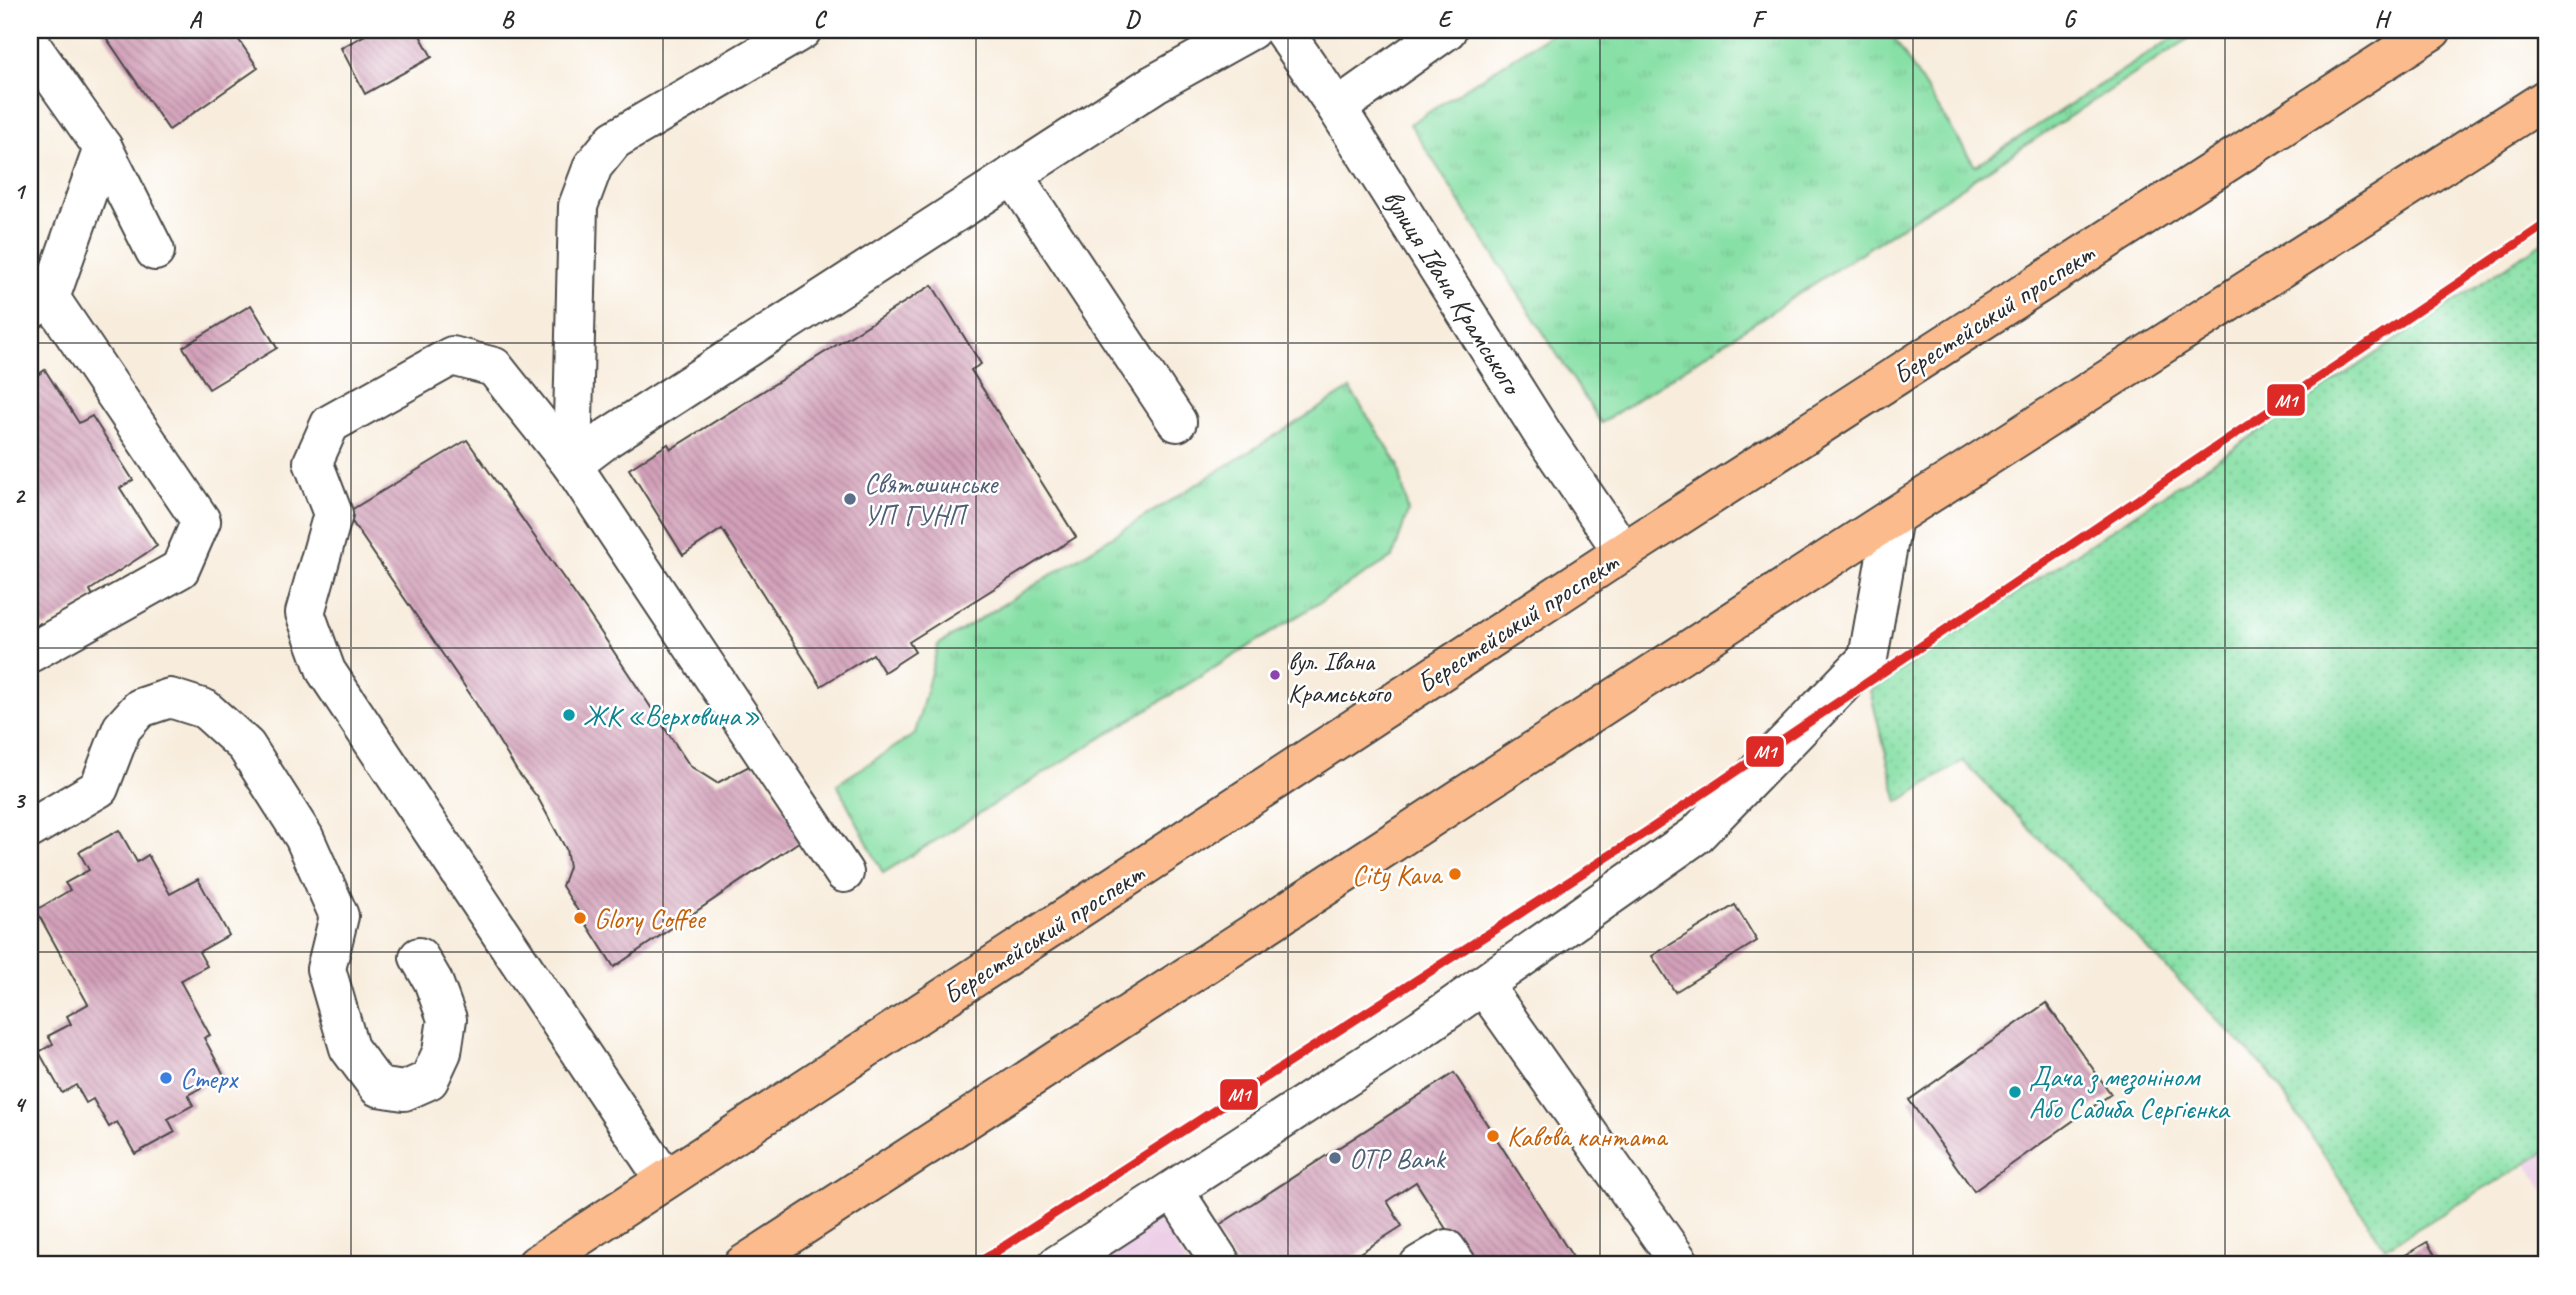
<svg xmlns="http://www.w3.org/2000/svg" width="2576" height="1295" font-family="Caveat,sans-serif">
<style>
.built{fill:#edd0e8}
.grass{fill:url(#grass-tufts);stroke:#598668;stroke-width:2}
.park{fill:url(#park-dots);stroke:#598668;stroke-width:2}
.building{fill:url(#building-back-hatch)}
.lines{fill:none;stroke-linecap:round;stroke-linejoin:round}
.minor-casing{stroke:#4a4846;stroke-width:42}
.major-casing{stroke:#4a4846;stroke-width:42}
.minor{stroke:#fff;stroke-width:38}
.major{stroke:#fbbb8d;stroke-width:38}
.metro-1-casing{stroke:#fff;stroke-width:14}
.metro-1{stroke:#dd2a26;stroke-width:9}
.grid{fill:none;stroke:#2b2b2b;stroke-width:2;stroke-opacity:0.55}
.service-dot{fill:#5c6f8a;stroke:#fff;stroke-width:2.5}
.bus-dot{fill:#8e44ad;stroke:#fff;stroke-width:2.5}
.culture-dot{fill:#0f9aa8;stroke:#fff;stroke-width:2.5}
.food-dot{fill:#e8710a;stroke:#fff;stroke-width:2.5}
.shop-dot{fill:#3f7fe0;stroke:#fff;stroke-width:2.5}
.labels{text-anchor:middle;stroke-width:5;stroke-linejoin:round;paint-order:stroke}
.bus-label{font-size:26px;fill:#2b2b2b;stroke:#fff;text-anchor:start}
.street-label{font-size:28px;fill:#2b2b2b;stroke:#fff}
.service-label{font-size:28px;fill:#4e5e75;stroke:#fff;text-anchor:start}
.culture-label{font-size:28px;fill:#0d838f;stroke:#fff;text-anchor:start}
.food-label{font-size:28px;fill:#c56008;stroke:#fff;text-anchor:start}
.shop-label{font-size:28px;fill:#366cbe;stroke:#fff;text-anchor:start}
.line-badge{stroke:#fff;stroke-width:2.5}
.badge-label{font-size:19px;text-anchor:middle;font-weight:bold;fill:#fff}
.neatline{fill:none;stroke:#2b2b2b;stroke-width:2.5}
.grid-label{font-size:23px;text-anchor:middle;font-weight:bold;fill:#2b2b2b}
</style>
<defs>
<pattern id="grass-tufts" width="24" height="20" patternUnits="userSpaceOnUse" patternTransform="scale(1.75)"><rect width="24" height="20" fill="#87e0a6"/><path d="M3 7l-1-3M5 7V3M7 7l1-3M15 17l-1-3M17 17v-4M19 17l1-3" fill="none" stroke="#75c08f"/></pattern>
<pattern id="park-dots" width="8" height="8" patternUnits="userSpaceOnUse" patternTransform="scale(1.75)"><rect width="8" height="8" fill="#87e0a6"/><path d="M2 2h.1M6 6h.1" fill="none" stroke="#75c08f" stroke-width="1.8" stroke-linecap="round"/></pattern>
<pattern id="building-back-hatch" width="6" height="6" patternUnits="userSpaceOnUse" patternTransform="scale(1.75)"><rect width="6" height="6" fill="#d3a0b9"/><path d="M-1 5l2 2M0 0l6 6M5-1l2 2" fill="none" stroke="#ab8397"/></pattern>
</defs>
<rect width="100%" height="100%" fill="#fff"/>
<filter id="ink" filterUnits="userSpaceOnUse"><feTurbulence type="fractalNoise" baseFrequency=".0143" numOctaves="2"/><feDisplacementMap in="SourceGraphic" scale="14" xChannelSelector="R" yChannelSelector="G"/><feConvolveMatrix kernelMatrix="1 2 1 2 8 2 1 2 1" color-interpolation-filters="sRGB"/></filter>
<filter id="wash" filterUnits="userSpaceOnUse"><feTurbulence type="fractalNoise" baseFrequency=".00686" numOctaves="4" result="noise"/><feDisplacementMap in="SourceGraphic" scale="28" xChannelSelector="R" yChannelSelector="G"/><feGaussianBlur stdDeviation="1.57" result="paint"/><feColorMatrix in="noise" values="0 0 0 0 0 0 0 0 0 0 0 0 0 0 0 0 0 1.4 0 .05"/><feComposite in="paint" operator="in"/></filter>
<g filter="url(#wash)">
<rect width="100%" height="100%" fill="#f8eddd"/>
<!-- built -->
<g class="built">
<path d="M2546,1152v41l-19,-29z"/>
<path d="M1156,1216l32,49h-107z"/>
</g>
<!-- grass -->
<g class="grass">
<path d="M1557,30h332l86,136 210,-136h17l-601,393 -191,-299z"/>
<path d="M1350,389l48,75 10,47 -15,46 -510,316 -46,-89 78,-50 23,-89z"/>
</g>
<!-- park -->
<path class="park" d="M2546,240v912l-161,96 -116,-176 -306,-311 -65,41 -28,-111z"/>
<g id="blocks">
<!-- building -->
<g class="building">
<path d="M101,30h131l26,38 -89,62z"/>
<path d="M374,30h43l15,27 -67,37 -24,-46z"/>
<path d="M932,285l49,79 -10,6 105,167 -167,105 6,10 -31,20 -11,-18 -52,32 -99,-157 -39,26 -54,-86 39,-25 3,5z"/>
<path d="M251,305l26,43 -68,41 -26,-42z"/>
<path d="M45,370l34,53 13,-7 41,64 -13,8 37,58 -67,44 3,6 -49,32 -4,-5 -10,7v-250z"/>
<path d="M467,440l121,173 102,153 27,17 36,-19 50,75 -189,128 -52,-81 7,-19 -3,-18 -28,-51 -21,-27 -45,-74 -126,-184z"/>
<path d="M119,830l18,32 11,-7 22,39 28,-15 31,56 -30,17 8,14 -27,15 30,54 -6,3 20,37 -36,20 5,10 -25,14 7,13 -40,22 -18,-32 -8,5 -16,-28 -7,4 -10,-18 -14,8 -23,-41 14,-8 -5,-8 23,-12 -4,-8 21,-12 -52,-94 34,-20 -5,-7 24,-13 -10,-18z"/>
<path d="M1735,905l22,36 -82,51 -23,-36z"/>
<path d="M2046,1003l65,91 -137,97 -65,-91z"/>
<path d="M1454,1073l124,192h-109l-53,-83 -29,19 15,25 -61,39h-104l-24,-36z"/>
<path d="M2427,1242l14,23h-52z"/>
</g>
</g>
</g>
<g filter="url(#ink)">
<use href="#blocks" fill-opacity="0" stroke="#4a4846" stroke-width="2"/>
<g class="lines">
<defs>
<g id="minor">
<path d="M1283,30l54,78 207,328 79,116"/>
<path d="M30,44l73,104 -53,150"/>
<path d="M1337,108l110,-78"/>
<path d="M103,148l52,103"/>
<path d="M1013,175l164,247"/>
<path d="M30,310l20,-12 151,223 -21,48 -150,84"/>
<path d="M572,465l-78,-98 -42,-11 -122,68 -17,38 20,52 -28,99 21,58 339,509"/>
<path d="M572,465l6,-259 15,-40 21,-26 188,-110"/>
<path d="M30,829l69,-41 23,-60 18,-20 30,-10 35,11 41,37 58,91 35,79 -13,53 23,79 29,39 26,4 25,-11 13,-28 5,-33 -14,-38 -14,-24"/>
<path d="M844,873l-272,-408 37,-28 545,-353 97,-54"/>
<path d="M1484,986l197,279"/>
<path d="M1174,1191l48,74"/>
<path d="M1057,1265l365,-237 274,-193 172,-177 25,-141"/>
<path d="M1419,1265l27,-16 11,16"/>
</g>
<g id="major">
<path d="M536,1265l1087,-713 809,-522"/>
<path d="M743,1265l1150,-748 653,-418"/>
</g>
</defs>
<!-- minor casing -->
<use href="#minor" class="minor-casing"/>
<!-- major casing -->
<use href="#major" class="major-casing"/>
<!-- minor -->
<use href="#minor" class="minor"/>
<!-- major -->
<use href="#major" class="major"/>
<defs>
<path id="metro-1" d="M975,1265l671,-433 900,-608"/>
</defs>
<!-- metro-1 casing -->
<use href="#metro-1" class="metro-1-casing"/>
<!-- metro-1 -->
<use href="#metro-1" class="metro-1"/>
</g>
</g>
<!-- grid -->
<path class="grid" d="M351,30v1235M663,30v1235M976,30v1235M1288,30v1235M1600,30v1235M1913,30v1235M2225,30v1235M30,343h2516M30,648h2516M30,952h2516"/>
<!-- markers -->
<g class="service-dot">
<circle cx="850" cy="499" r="7"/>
<circle cx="1335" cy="1158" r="7"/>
</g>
<circle class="bus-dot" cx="1275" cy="675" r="6"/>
<g class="culture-dot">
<circle cx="569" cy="715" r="7"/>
<circle cx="2015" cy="1092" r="7"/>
</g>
<g class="food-dot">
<circle cx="1455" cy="874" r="7"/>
<circle cx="580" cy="918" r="7"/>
<circle cx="1493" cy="1136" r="7"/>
</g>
<circle class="shop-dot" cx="166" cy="1078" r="7"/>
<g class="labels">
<!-- bus labels -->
<g class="bus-label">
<text x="1288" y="670">вул. Івана<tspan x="1288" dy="32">Крамського</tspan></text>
</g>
<!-- street labels -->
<g class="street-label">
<text transform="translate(1453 291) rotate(58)" y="10">вулиця Івана Крамського</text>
<text transform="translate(1993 313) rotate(-33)" y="10">Берестейський проспект</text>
<text transform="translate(1517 622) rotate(-33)" y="10">Берестейський проспект</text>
<text transform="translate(1043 933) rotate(-33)" y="10">Берестейський проспект</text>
</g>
<!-- service labels -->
<g class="service-label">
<text x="864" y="493">Святошинське<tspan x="864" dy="32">УП ГУНП</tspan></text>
<text x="1349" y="1168">OTP Bank</text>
</g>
<!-- culture labels -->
<g class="culture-label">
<text x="583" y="725">ЖК «Верховина»</text>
<text x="2029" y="1086">Дача з мезоніном<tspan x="2029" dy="32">Або Садиба Сергієнка</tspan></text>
</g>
<!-- food labels -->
<g class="food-label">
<text x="1441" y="884" text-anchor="end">City Kava</text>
<text x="594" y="928">Glory Coffee</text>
<text x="1507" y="1146">Кавова кантата</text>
</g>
<!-- shop labels -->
<g class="shop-label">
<text x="180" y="1088">Стерх</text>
</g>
</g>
<g class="line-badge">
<rect x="2266" y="383" width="40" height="34" rx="7" fill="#dd2a26"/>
<rect x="1745" y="735" width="40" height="33" rx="7" fill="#dd2a26"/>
<rect x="1219" y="1078" width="40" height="33" rx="7" fill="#dd2a26"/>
</g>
<g class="badge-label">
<text x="2286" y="407">M1</text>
<text x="1765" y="758">M1</text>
<text x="1239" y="1101">M1</text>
</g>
<!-- margin -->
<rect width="2576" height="1295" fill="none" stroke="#fff" stroke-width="77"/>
<rect x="38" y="38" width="2500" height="1218" class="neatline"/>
<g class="grid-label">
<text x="195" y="27">A</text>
<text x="507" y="27">B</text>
<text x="819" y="27">C</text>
<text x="1132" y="27">D</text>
<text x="1444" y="27">E</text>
<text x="1757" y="27">F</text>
<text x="2069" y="27">G</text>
<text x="2381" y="27">H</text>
<text x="19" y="199">1</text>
<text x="19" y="503">2</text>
<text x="19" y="808">3</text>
<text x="19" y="1112">4</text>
</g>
</svg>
